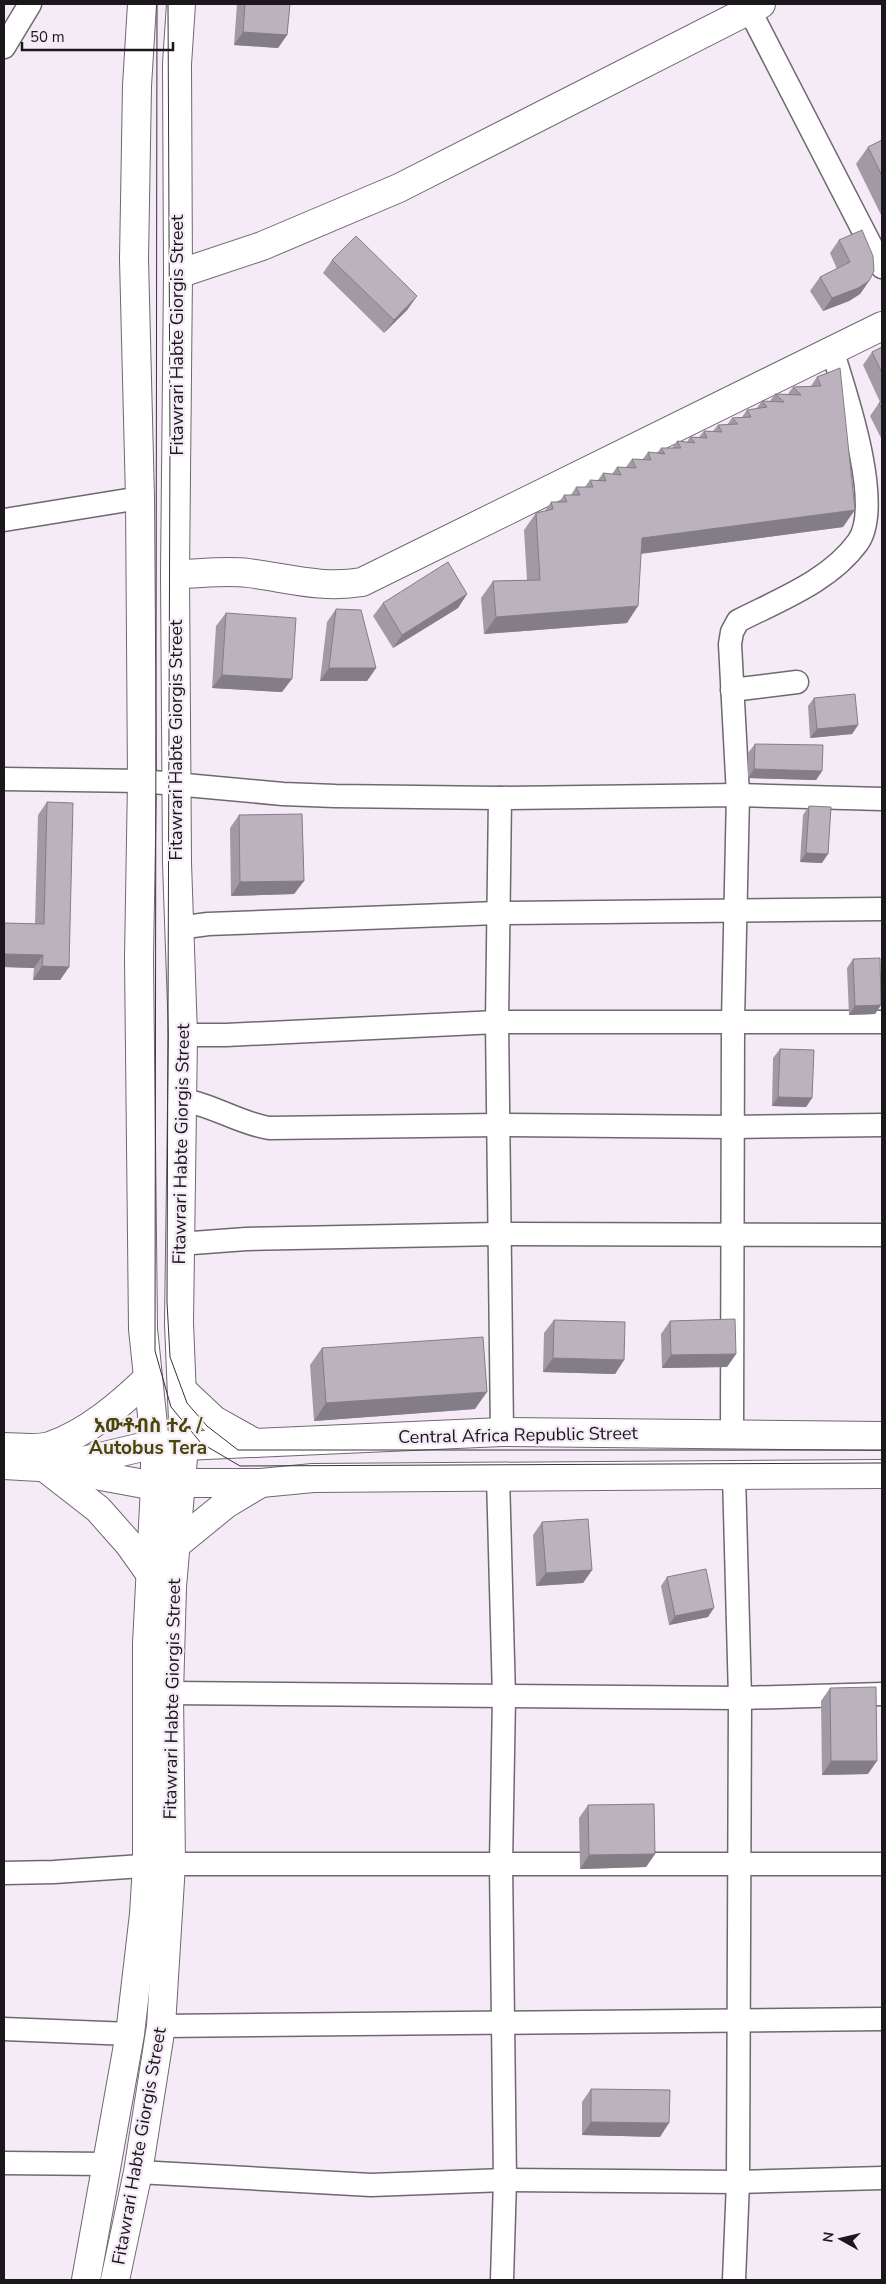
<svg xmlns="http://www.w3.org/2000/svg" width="886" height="2284" font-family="'Nunito Sans','Noto Sans Ethiopic',sans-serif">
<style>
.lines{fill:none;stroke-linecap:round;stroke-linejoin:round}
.street-casing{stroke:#706772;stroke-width:25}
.secondary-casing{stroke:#706772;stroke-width:30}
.primary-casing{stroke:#706772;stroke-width:30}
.street{stroke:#fff;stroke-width:22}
.secondary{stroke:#fff;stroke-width:28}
.primary{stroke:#fff;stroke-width:28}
.tram{stroke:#383339;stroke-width:1}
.wall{fill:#a199a3}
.shaded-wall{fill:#837d85}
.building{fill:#bbb2be;stroke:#837d85}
.labels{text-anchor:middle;stroke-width:4.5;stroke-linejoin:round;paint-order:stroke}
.street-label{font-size:18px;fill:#1b171c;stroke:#f4ebf7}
.neighbourhood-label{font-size:19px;font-weight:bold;fill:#484706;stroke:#f4ebf7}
</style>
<rect width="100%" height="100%" fill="#f4ebf7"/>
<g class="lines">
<defs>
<g id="street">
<path d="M749,9l133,258"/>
<path d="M4,47l26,-43"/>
<path d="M4,520l136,-22"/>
<path d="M732,690l65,-8"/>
<path d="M4,779l138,2 141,13 52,2 165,2 238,-3 144,4"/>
<path d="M500,798l-3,224 5,410"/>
<path d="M178,928l30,-4 289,-11 385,-4"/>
<path d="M183,1035h43l271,-13h385"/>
<path d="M181,1100c31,4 57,23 88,28l229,-3 234,2 150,-2"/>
<path d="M179,1244l67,-5 252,-5 384,1"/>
<path d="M732,1434l1,-413 5,-226 -8,-151 2,-12 6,-11c41,-21 92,-40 120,-79 26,-37 -13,-151 -26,-192"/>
<path d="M498,1477l6,220 -3,167 4,316 -3,100"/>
<path d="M169,1693l571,5 142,-4"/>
<path d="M4,1873l50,-1 117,-8h711"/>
<path d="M161,2026l721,-7"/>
<path d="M4,2029l126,5"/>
<path d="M4,2163l103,1"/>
<path d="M138,2172l233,13 134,-5 233,2 144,-4"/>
<path d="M734,2280l4,-98 2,-484 -6,-223"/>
</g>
<g id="secondary">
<path d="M178,274l84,-28 137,-58 362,-184"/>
<path d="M175,574c24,0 50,-4 73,-1 40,5 74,16 114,9l520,-256"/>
<path d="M4,1465l53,3 98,18"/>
<path d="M66,1465l89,-21"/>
</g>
<g id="primary">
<path d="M182,1390l32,30 41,23"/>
<path d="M166,1445l18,1 318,-14 380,4"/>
<path d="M4,1447c13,0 33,3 46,-1 37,-13 70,-41 98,-68"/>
<path d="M44,1467l54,42 31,35 22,31"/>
<path d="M164,1485l18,-2h79l52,-5 569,-4"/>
<path d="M177,1544l49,-40 35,-21"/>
<path d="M86,2280l44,-246 14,-120 3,-49v-221l8,-158v-42l-12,-115 -4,-371 3,-177 -2,-283 -6,-239 3,-173 5,-82"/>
<path d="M115,2280l23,-108 23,-146 10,-162 -2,-171 3,-106 12,-141 -5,-123 4,-288 -6,-172 -2,-289 3,-300 -1,-210 4,-60"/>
</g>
</defs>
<!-- street casing -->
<use href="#street" class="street-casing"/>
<!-- secondary casing -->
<use href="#secondary" class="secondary-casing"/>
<!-- primary casing -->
<use href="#primary" class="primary-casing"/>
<!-- street -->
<use href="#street" class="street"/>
<!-- secondary -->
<use href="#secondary" class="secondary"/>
<!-- primary -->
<use href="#primary" class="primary"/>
<!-- tram -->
<g class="tram">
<path d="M157,4l-2,1347 16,56 30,36 39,23 642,-3"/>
<path d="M168,4l2,435 -3,863 3,55 17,46 20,23 31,24h644"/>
</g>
</g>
<!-- wall -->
<g class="wall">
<path d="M237,4h53l-3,31 -9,13 -44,-3z"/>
<path d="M882,140v77l-26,-53 12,-17z"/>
<path d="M839,240l30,41 -9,13 -11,7 -26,10 -13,-20 10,-14 17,-8 -7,-16z"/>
<path d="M332,260l76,49 -24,24 -61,-60z"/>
<path d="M882,347v93l-12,-24 9,-13 1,-1 -17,-37 9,-13z"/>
<path d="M840,368l3,159 -202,27 -14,69 -143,11 -3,-36 12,-17 34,-1 -3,-50 12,-17 9,-2 6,-9h8l5,-7h7l5,-8h9l5,-7h8l5,-7 9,1 5,-7h9l6,-8h11l5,-7 9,1 4,-5h11l5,-7 10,1 3,-5h9l5,-6h9l5,-6h9l5,-7 10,-1 5,-7 9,-1 6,-8h8l5,-7h13l5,-7 18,-1 6,-9z"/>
<path d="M467,594l-9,14 -65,40 -20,-32 10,-13z"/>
<path d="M336,609l40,59 -9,13h-47l7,-59z"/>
<path d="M226,613l56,79 -70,-4 4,-62z"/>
<path d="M814,698l44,27 -6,9 -42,4 -2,-32z"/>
<path d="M755,744l67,27 -6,9 -68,-2v-25z"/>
<path d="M882,764v16h-1z"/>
<path d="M47,802l22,165 -9,13h-27l1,-12 -30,-1v-44l31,1 3,-109z"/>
<path d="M809,806l13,57 -22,-1 3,-47z"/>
<path d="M239,815l65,66 -10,13 -63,2 -1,-68z"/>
<path d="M853,959l28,46 -6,9 -26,1 -2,-47z"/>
<path d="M780,1049l32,49 -6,9 -34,-1 1,-48z"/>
<path d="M554,1320l70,40 -9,14 -72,-2 1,-39z"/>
<path d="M670,1321l66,33 -9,13 -65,1 -1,-34z"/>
<path d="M322,1348l153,61 -161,12 -4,-56z"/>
<path d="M542,1522l50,48 -9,13 -47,3 -3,-51z"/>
<path d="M667,1577l41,40 -39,8 -8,-39z"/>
<path d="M830,1688l38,86 -46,1 -1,-74z"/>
<path d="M588,1805l67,49 -9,13 -66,2 -1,-51z"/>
<path d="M591,2089l69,48 -78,-2v-33z"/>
</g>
<!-- shaded-wall -->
<g class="shaded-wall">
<path d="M243,32l44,3 -9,13 -44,-3z"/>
<path d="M869,281l-9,13 -11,7 -26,10 9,-13z"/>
<path d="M417,296l-9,13 -24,24 10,-13z"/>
<path d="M855,510l-12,17 -213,28 12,-17z"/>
<path d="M467,594l-9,14 -65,40 9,-13z"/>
<path d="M638,606l-11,17 -143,11 12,-17z"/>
<path d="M329,668h47l-9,13h-47z"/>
<path d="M222,675l70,4 -10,13 -70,-4z"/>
<path d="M858,725l-6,9 -42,4 7,-9z"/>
<path d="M754,769l68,2 -6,9 -68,-2z"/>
<path d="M806,853l22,1 -6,9 -22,-1z"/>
<path d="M304,881l-10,13 -63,2 9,-14z"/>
<path d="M4,954l39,1 -9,13 -30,-1z"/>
<path d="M42,966l27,1 -9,13h-27z"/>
<path d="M881,1005l-6,9 -26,1 6,-9z"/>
<path d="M778,1097l34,1 -6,9 -34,-1z"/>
<path d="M736,1354l-9,13 -65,1 9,-13z"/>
<path d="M553,1358l71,2 -9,14 -72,-2z"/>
<path d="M487,1392l-12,17 -161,12 12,-18z"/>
<path d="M592,1570l-9,13 -47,3 10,-13z"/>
<path d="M714,1608l-6,9 -39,8 6,-9z"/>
<path d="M831,1761h46l-9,13 -46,1z"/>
<path d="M655,1854l-9,13 -66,2 9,-14z"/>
<path d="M591,2122l78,1 -9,14 -78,-2z"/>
</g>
<!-- building -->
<g class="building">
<path d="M245,4h45l-3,31 -44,-3z"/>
<path d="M882,140v36l-14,-29z"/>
<path d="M862,230l11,26 1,15 -5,10 -11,7 -26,10 -12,-21 30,-15 -11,-22z"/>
<path d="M356,236l61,60 -23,24 -62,-60z"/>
<path d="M882,347v26l-10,-21z"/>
<path d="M840,368l15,142 -213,28 -4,68 -142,11 -3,-36 47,-1 -4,-67 17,-4 -2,-7h16l-3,-7h16l-4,-8h17l-3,-7 16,1 -3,-8 18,2 -4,-8 19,1 -4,-9 19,1 -3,-8 17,2 -4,-6h20l-4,-7 18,2 -5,-6 17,1 -3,-7 18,1 -4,-7 20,-1 -6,-6 19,-1 -4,-7 20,-3 -5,-6 22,1 -9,-8 26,1 -8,-8 28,-1 -4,-9z"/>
<path d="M882,401v8l-3,-6z"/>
<path d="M448,562l19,32 -65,41 -19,-32z"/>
<path d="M336,609l25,1 15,58h-47z"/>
<path d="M226,613l70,5 -4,61 -70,-4z"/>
<path d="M855,694l3,31 -41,4 -3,-31z"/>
<path d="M755,744l68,1 -1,26 -68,-2z"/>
<path d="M47,802l26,1 -4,164 -27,-1 1,-11 -39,-1v-31l40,1z"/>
<path d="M809,806l22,1 -3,47 -22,-1z"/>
<path d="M302,814l2,67 -64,1 -1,-67z"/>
<path d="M880,958l1,47 -26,1 -2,-47z"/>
<path d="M780,1049l34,1 -2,48 -34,-1z"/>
<path d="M735,1319l1,35 -65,1 -1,-34z"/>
<path d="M554,1320l71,2 -1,38 -71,-2z"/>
<path d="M483,1337l4,55 -161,11 -4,-55z"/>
<path d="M588,1519l4,51 -46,3 -4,-51z"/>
<path d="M706,1569l8,39 -39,8 -8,-39z"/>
<path d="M876,1687l1,74h-46l-1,-73z"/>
<path d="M654,1804l1,50 -66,1 -1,-50z"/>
<path d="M591,2089l79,1 -1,33 -78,-1z"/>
</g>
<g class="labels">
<!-- street labels -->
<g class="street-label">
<text transform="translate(177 335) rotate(-90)" y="6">Fitawrari Habte Giorgis Street</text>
<text transform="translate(176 740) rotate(-90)" y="6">Fitawrari Habte Giorgis Street</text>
<text transform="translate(181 1144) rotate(-89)" y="6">Fitawrari Habte Giorgis Street</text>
<text transform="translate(518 1435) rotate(-1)" y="6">Central Africa Republic Street</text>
<text transform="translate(172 1699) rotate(-89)" y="6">Fitawrari Habte Giorgis Street</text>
<text transform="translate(139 2146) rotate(-80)" y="6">Fitawrari Habte Giorgis Street</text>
</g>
<!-- neighbourhood labels -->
<g class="neighbourhood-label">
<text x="148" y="1432">አውቶብስ ተራ /<tspan x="148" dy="22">Autobus Tera</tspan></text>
</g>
</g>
<!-- border -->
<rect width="886" height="2284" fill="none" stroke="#1b171c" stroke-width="10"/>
<!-- north arrow -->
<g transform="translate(841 2239) rotate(278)" stroke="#f4ebf7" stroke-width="4" paint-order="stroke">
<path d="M0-4L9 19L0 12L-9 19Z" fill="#1b171c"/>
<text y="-8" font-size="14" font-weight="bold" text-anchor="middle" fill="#1b171c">N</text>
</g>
<!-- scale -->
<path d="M22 42v8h151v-8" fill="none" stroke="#1b171c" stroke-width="2.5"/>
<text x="30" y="42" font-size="15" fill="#1b171c" stroke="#f4ebf7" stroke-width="4" paint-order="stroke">50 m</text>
</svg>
